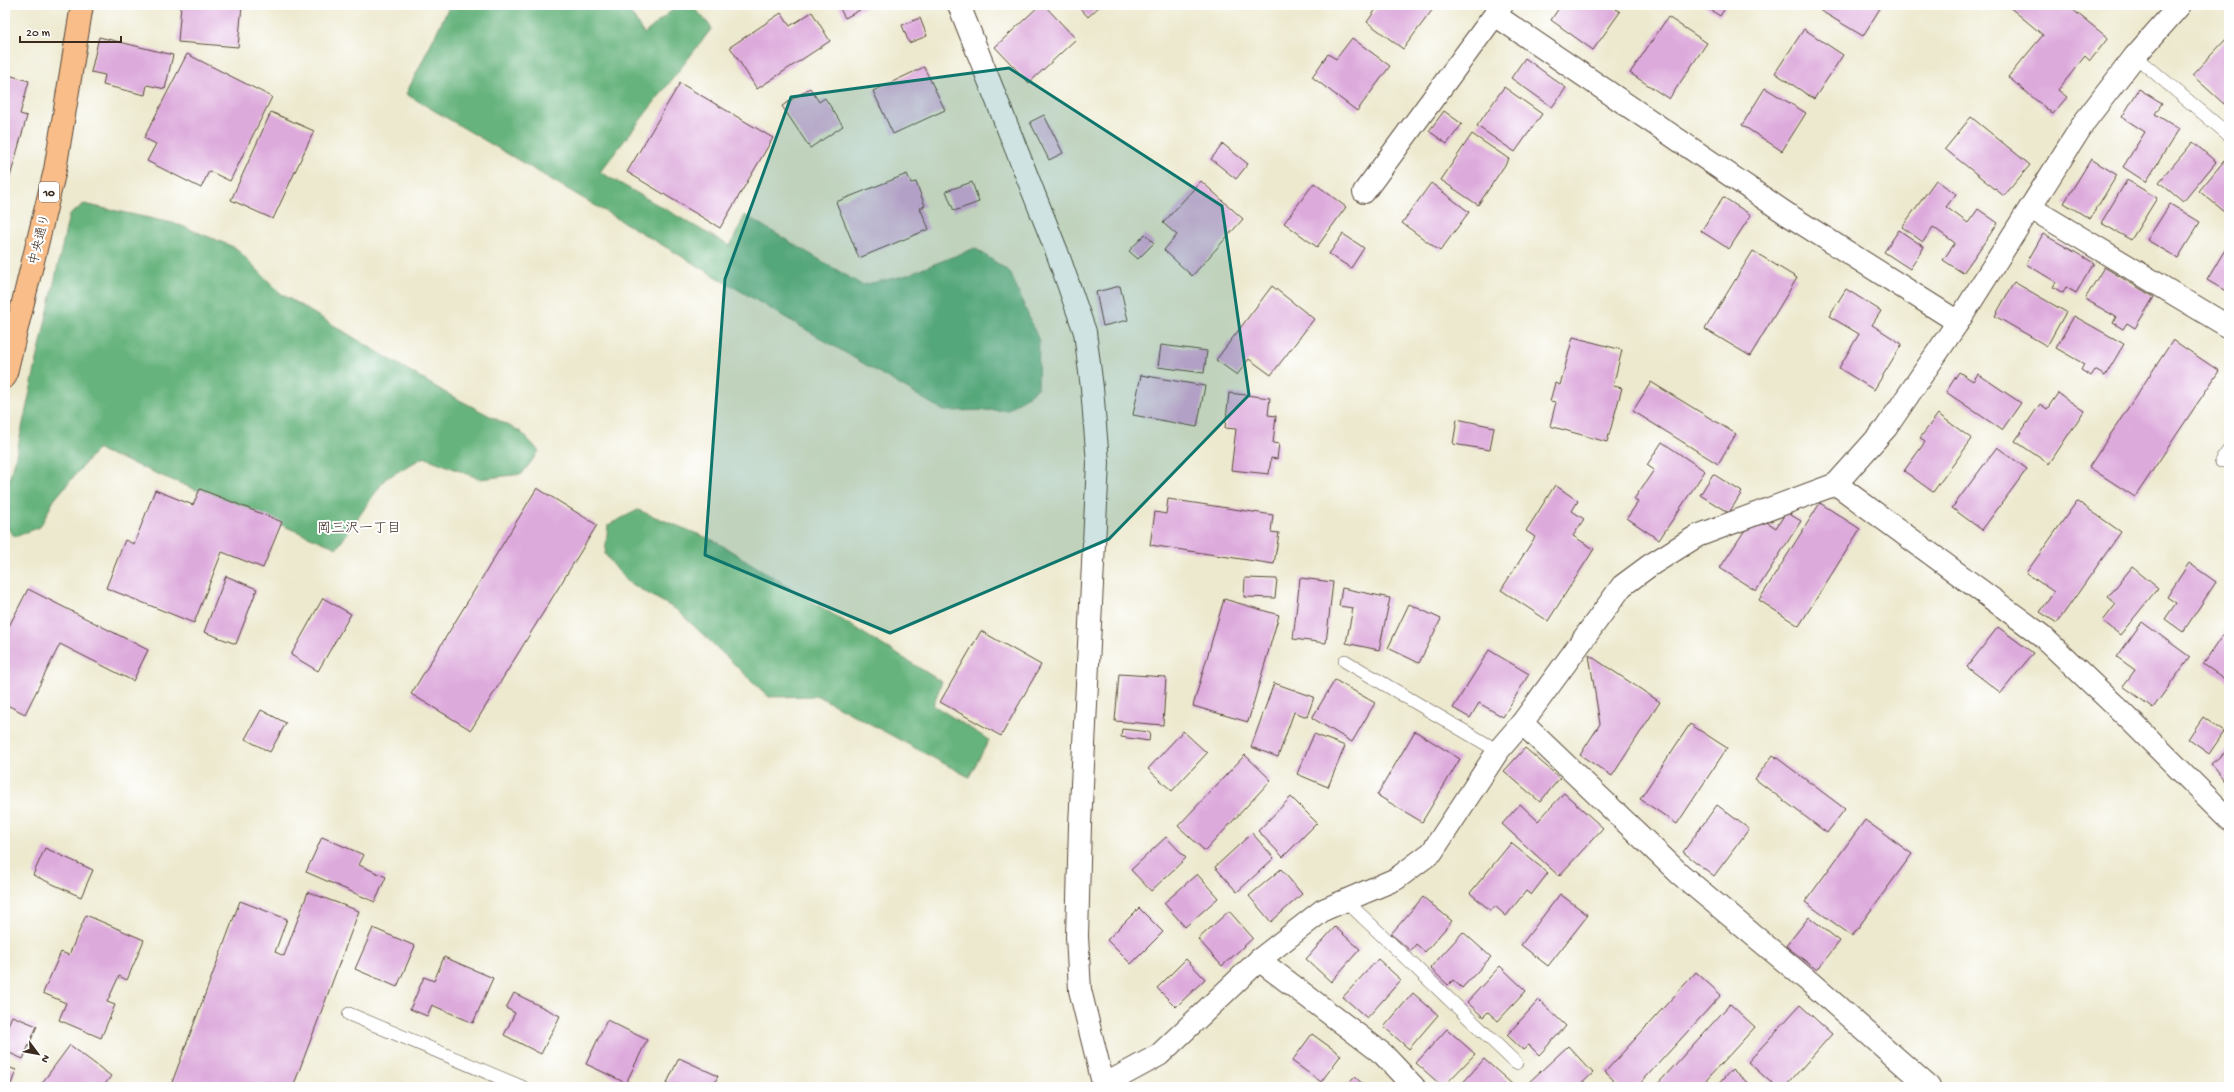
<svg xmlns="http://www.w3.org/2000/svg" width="2234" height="1092" font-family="'Gochi Hand','Klee One',sans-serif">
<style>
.forest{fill:#66b37d;stroke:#506e4e}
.building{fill:#ddaadc}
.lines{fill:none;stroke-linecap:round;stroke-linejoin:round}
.service-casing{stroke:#564739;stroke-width:14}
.minor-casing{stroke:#564739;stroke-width:24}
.primary-casing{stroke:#564739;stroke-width:24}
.service{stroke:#fff;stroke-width:13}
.minor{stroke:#fff;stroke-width:22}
.primary{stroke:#f8bd89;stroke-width:22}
.marked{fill:#0f766e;fill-opacity:0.2;stroke:#0f766e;stroke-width:3;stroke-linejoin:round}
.labels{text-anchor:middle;stroke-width:4;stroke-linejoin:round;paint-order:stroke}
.shield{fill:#fff;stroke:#766a62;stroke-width:1}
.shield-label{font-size:12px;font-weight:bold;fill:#3b2a1e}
.street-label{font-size:13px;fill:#3b2a1e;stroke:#fff}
.neighbourhood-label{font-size:14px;fill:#3b2a1e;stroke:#fff}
</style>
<rect width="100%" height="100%" fill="#fff"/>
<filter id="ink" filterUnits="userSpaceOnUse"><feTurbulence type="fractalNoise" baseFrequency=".025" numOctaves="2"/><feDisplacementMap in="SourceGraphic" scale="8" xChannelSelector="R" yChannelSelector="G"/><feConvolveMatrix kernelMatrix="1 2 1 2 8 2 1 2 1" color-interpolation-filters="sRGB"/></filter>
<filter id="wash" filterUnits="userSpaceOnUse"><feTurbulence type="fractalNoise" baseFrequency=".012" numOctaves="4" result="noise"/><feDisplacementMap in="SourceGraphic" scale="16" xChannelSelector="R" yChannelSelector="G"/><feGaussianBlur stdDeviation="0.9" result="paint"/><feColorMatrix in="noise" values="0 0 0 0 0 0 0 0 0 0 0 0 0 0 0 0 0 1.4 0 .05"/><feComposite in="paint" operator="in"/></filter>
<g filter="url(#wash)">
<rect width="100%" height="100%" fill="#ede9cf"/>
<!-- forest -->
<g class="forest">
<path d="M450,5h176l18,29 34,-29h14l20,23 -112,144 130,74 15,-31 117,70 42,-9 71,-28 35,24 29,69 -1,47 -30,22 -64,1 -538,-317z"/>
<path d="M84,204l93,20 59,24 44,45 166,100 75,39 18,19 -17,23 -42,5 -56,-22 -39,22 -48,69 -240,-99 -43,51 -14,27 -25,10 -10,-11v-34l9,-28 55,-249z"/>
<path d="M638,510l77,31 227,141 -9,23 56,35 -20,37 -151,-81 -49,1 -92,-87 -51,-29 -21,-27 3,-29z"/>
</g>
<g id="blocks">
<!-- building -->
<g class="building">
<path d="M181,5h61l-4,42 -60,-5z"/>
<path d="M838,5h31l-24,13z"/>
<path d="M1040,5h4l32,34 -47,44 -34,-36z"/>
<path d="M1077,5h24l-13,12z"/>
<path d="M1379,5h57l-33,44 -36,-27z"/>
<path d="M1561,5h49l10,7 -27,38 -42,-30z"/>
<path d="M1703,5h24l-7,11z"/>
<path d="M1824,5h58l-19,31 -42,-25z"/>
<path d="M2007,5h60l41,33 -18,23 -5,-5 -27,34 9,7 -14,17 -45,-37 35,-42z"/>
<path d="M812,12l18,29 -73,48 -27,-42 51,-34 9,13z"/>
<path d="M1668,17l39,26 -38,56 -39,-26z"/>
<path d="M920,18l7,18 -18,7 -7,-18z"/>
<path d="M1804,29l39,26 -29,44 -39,-26z"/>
<path d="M2229,36v62l-5,6 -32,-29z"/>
<path d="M99,37l74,18 -8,34 -18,-4 -2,10 -42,-10 2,-10 -14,-3z"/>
<path d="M1352,38l38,28 -33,45 -45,-34 16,-23 8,5z"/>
<path d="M187,54l85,43 -42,84 -21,-10 -8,17 -54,-27 9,-17 -12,-6z"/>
<path d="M1525,58l41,30 -14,19 -41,-29z"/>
<path d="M924,67l21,43 -52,24 -20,-43z"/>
<path d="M5,74l24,7 -9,33 7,2 -19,68 -3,-1z"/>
<path d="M680,83l93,55 -53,90 -93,-56z"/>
<path d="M1504,87l38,27 -27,38 -38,-26z"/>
<path d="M810,88l9,14 6,-4 18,28 -33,22 -28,-42z"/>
<path d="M1765,88l41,25 -24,38 -40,-26z"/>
<path d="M2139,89l23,14 -7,11 24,15 -33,53 -23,-15 22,-35 -23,-15z"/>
<path d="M1444,111l18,13 -15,20 -18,-13z"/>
<path d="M271,112l43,19 -41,88 -42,-19z"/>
<path d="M1044,115l19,38 -14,7 -19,-38z"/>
<path d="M1971,117l59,48 -26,31 -59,-47z"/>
<path d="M1472,134l37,25 -31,46 -37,-25z"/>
<path d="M2193,142l23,20 -33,40 -24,-20z"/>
<path d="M1223,144l25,20 -12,15 -25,-20z"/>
<path d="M2091,159l26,16 -27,44 -26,-16z"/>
<path d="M2224,161l5,5v49l-30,-24z"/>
<path d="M907,174l4,9 5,-1 9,24 -5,2 9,21 -70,29 -23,-56z"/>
<path d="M1936,180l20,14 -10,13 22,16 10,-14 20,14 -35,50 -20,-13 12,-17 -22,-16 -10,15 -21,-15z"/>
<path d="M2127,180l30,18 -26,42 -30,-17z"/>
<path d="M1201,181l42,38 -51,57 -28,-26 13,-15 -14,-12z"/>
<path d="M972,182l7,20 -25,9 -8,-20z"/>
<path d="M1314,183l32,24 -29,40 -33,-24z"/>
<path d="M1431,183l38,29 -29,39 -38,-28z"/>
<path d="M1723,197l28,18 -22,34 -28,-18z"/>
<path d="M2170,204l30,18 -22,36 -31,-18z"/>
<path d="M1899,230l25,17 -14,22 -26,-17z"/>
<path d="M1145,234l9,9 -16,16 -9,-8z"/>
<path d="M1343,234l21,14 -13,20 -22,-14z"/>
<path d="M2043,234l51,29 -18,30 -10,-6 -3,6 -10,-6 3,-5 -30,-18z"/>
<path d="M2229,243v50l-22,-13z"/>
<path d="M1753,251l44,27 -47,78 -45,-27z"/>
<path d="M2104,267l50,30 -19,31 -8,-5 -4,6 -10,-6 3,-6 -31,-18z"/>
<path d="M2014,282l52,30 -19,34 -52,-30z"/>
<path d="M1120,286l8,34 -25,6 -7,-34z"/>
<path d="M1272,286l42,33 -43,56 -22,-16 -12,16 -21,-15z"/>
<path d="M1846,289l35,22 -9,14 30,19 -28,46 -35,-22 20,-34 -30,-18z"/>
<path d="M2074,316l50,28 -19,32 -10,-6 -4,6 -10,-6 3,-6 -28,-16z"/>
<path d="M1573,337l49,13 -9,36 9,2 -15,54 -57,-16 6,-24 -6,-1 5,-18 5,2z"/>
<path d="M2173,340l46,31 -84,126 -46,-30z"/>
<path d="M1161,345l46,6 -3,22 -46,-6z"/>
<path d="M1959,372l14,9 5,-7 43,29 -19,27 -56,-38z"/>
<path d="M1141,375l64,11 -8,41 -64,-12z"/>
<path d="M1651,382l85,52 -18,30 -85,-53z"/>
<path d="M1229,393l41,5 -2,17 8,1 -3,27 6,1 -2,15 -6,-1 -2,16 -38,-4 5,-41 -11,-1z"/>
<path d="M2058,393l26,18 -35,53 -34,-23 25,-37 7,5z"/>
<path d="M1938,414l34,25 -39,53 -29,-21 21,-29 -5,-4z"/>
<path d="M1457,419l37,8 -4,23 -37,-6z"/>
<path d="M1662,442l43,29 -46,69 -32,-22 11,-16 -4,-3 20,-29 -7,-5z"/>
<path d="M1997,447l30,22 -45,61 -30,-22z"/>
<path d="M1713,474l29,18 -13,21 -29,-18z"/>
<path d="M1555,485l23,16 -6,10 12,8 -11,17 21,13 -46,72 -47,-31 34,-53 -9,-6z"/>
<path d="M537,488l60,37 -126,205 -60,-36z"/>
<path d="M200,489l82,33 -19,46 -41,-16 -28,71 -88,-35 19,-48 9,4 21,-54 38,15z"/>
<path d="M1168,499l105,16 -2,17 8,1 -5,31 -124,-19 5,-33 11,2z"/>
<path d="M2077,501l44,31 -64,91 -17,-11 14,-20 -28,-19z"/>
<path d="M1820,503l40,26 -61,97 -40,-26z"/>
<path d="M1786,512l15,9 -45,70 -36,-23 25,-38 20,-9 11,7z"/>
<path d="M2189,563l27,19 -33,50 -18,-13 11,-16 -9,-6z"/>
<path d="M2132,567l26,21 -38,47 -17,-14 13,-17 -8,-7z"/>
<path d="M226,576l31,13 -21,55 -32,-12z"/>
<path d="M1245,578l32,1 -2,19 -31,-1z"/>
<path d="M1300,578l33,4 -7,61 -33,-4z"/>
<path d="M1342,588l48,10 -11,52 -33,-7 7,-35 -14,-2z"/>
<path d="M28,589l120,61 -15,31 -73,-37 -35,70 -20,-10v-70z"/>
<path d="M323,598l28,16 -33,57 -27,-16z"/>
<path d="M1224,599l55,16 -31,107 -55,-16z"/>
<path d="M1409,604l32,15 -22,44 -31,-15z"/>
<path d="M2142,622l48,35 -37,51 -30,-22 12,-16 -18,-13z"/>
<path d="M1998,627l35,26 -32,40 -34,-26z"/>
<path d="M2226,630l3,2v50l-26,-18z"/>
<path d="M981,631l60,34 -40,71 -61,-34z"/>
<path d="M1489,650l40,24 -26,43 -24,-14 -9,15 -17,-10z"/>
<path d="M1589,655l71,47 -48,74 -32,-21 20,-31z"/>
<path d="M1119,674l47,3 -3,48 -48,-4z"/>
<path d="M1335,680l40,23 -23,39 -40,-24z"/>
<path d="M1274,683l40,14 -7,20 -13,-5 -16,45 -27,-10z"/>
<path d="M261,710l25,13 -16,29 -25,-13z"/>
<path d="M2203,717l21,15 -15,22 -21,-15z"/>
<path d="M1690,724l37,24 -50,76 -37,-25z"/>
<path d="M1122,729l28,3 -1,9 -28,-4z"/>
<path d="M1183,731l24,22 -35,38 -24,-22z"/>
<path d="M1415,731l45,28 -38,63 -45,-27z"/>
<path d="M1314,734l31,12 -17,41 -31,-13z"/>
<path d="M1525,748l35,30 -20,24 -36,-31z"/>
<path d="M2229,749v37l-18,-22z"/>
<path d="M1245,755l26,25 -66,71 -27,-25z"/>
<path d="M1773,755l72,54 -18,24 -72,-54z"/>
<path d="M1564,793l39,35 -44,48 -57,-52 18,-20 18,17z"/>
<path d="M1291,797l26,26 -34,34 -25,-26z"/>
<path d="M1717,805l32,24 -35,47 -31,-24z"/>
<path d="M1865,820l47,34 -60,82 -47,-34z"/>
<path d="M1252,833l22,25 -37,34 -22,-25z"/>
<path d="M322,837l42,18 -5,10 27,12 -11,25 -69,-30z"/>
<path d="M1166,837l20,21 -35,33 -20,-21z"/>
<path d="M1511,843l37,30 -17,22 -5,-4 -20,25 -11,-10 -4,5 -21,-18z"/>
<path d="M45,848l48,22 -12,27 -48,-22z"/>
<path d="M1281,869l21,25 -31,28 -22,-26z"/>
<path d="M1197,874l21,24 -33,29 -21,-24z"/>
<path d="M308,892l51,19 -66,176h-116l-6,-2 69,-184 47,18 -12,33 9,4z"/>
<path d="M1560,894l28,21 -40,51 -27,-21z"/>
<path d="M1423,897l29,24 -27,31 -9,-8 -5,7 -20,-17z"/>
<path d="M1139,908l24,24 -32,32 -24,-24z"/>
<path d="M1229,911l24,27 -31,28 -24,-27z"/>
<path d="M86,915l58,25 -17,40 -8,-4 -12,26 8,3 -14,33 -42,-18 7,-17 -23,-10 18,-41 8,3z"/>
<path d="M1809,917l31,24 -23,29 -31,-24z"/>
<path d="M1335,927l25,22 -29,33 -25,-23z"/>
<path d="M373,928l42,18 -18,41 -42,-18z"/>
<path d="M1463,932l28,25 -29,31 -9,-8 -5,5 -18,-17z"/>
<path d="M444,957l49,21 -20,45 -41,-18 -5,11 -17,-7 14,-32 10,4z"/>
<path d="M1186,959l19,20 -29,28 -19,-19z"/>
<path d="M1378,959l23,21 -34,38 -24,-21z"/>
<path d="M1500,966l26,25 -28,30 -10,-9 -5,5 -16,-15z"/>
<path d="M1696,972l25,23 -84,92h-16l-16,-15z"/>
<path d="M514,993l46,23 -19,38 -37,-19 11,-22 -9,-5z"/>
<path d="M1413,993l25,22 -29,34 -25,-22z"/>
<path d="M1539,1000l27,26 -27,29 -10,-10 -6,5 -16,-15z"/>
<path d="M1730,1004l25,23 -55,60h-45z"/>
<path d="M1800,1005l32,29 -47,53h-9l-28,-25z"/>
<path d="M12,1016l25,10 -14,33 -18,-8v-19z"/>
<path d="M607,1020l40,20 -21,43 -40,-19z"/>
<path d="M1447,1029l28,25 -32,33 -27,-24z"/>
<path d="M1312,1034l29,21 -20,27 -29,-21z"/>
<path d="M70,1045l41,31 -8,11h-64z"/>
<path d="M1568,1046l25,27 -15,14h-47l-3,-4z"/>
<path d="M679,1058l39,18 -5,11h-48z"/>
<path d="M1484,1059l28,25 -2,3h-51z"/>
<path d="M5,1066l11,4 -6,17h-5z"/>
<path d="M1732,1069l17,15 -2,3h-31z"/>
<path d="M1355,1077l11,10h-21z"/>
</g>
</g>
</g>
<g filter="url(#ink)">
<use href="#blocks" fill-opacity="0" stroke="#564739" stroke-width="1"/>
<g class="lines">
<defs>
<g id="service">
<path d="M2135,56l94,79"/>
<path d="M2221,461l8,-11"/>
<path d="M1345,661l153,90"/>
<path d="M1345,900l171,163"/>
<path d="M349,1014l173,73"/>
</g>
<g id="minor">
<path d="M959,5l98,247 28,80 7,56 6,75 -18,362 -3,111 3,54 24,97"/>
<path d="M1495,15l292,199 171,108"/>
<path d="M1364,192l138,-187"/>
<path d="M2031,208l198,119"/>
<path d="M1836,484l205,151 84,80 104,104"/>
<path d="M1522,723l158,151 132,110 117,103"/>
<path d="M1259,960l124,94 31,33"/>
<path d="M1104,1085l55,-30 100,-95 64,-50 73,-31 36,-27 66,-101 24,-28 100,-137 27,-20 48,-30 139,-52 50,-56 72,-106 127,-201 50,-65 45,-51"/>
</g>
<path id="primary" d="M5,377l50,-207 27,-165"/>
</defs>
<!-- service casing -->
<use href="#service" class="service-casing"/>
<!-- minor casing -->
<use href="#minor" class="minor-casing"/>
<!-- primary casing -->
<use href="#primary" class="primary-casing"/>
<!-- service -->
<use href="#service" class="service"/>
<!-- minor -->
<use href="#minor" class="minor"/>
<!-- primary -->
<use href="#primary" class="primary"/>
</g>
</g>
<!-- marked area -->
<path class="marked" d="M1009,68l213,138 27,189 -140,144 -219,94 -185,-78 20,-276 66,-182z"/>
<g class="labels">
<!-- shield labels -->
<rect class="shield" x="39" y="182" width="20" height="20" rx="3"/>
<g class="shield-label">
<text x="49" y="196">10</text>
</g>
<!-- street labels -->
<g class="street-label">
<text transform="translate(38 239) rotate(-76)" y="5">中央通り</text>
</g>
<!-- neighbourhood labels -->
<g class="neighbourhood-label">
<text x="359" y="532">岡三沢一丁目</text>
</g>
</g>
<!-- margin -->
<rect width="2234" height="1092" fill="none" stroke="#fff" stroke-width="20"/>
<!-- north arrow -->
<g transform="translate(38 1054) rotate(122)" stroke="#ffffff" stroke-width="3" paint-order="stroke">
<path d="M0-3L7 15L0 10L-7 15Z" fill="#3b2a1e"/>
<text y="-6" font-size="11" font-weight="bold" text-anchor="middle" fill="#3b2a1e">N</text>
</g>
<!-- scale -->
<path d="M20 36v6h101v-6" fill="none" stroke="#3b2a1e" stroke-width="2"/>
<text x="26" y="36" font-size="12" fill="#3b2a1e" stroke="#ffffff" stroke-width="3" paint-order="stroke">20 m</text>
</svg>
